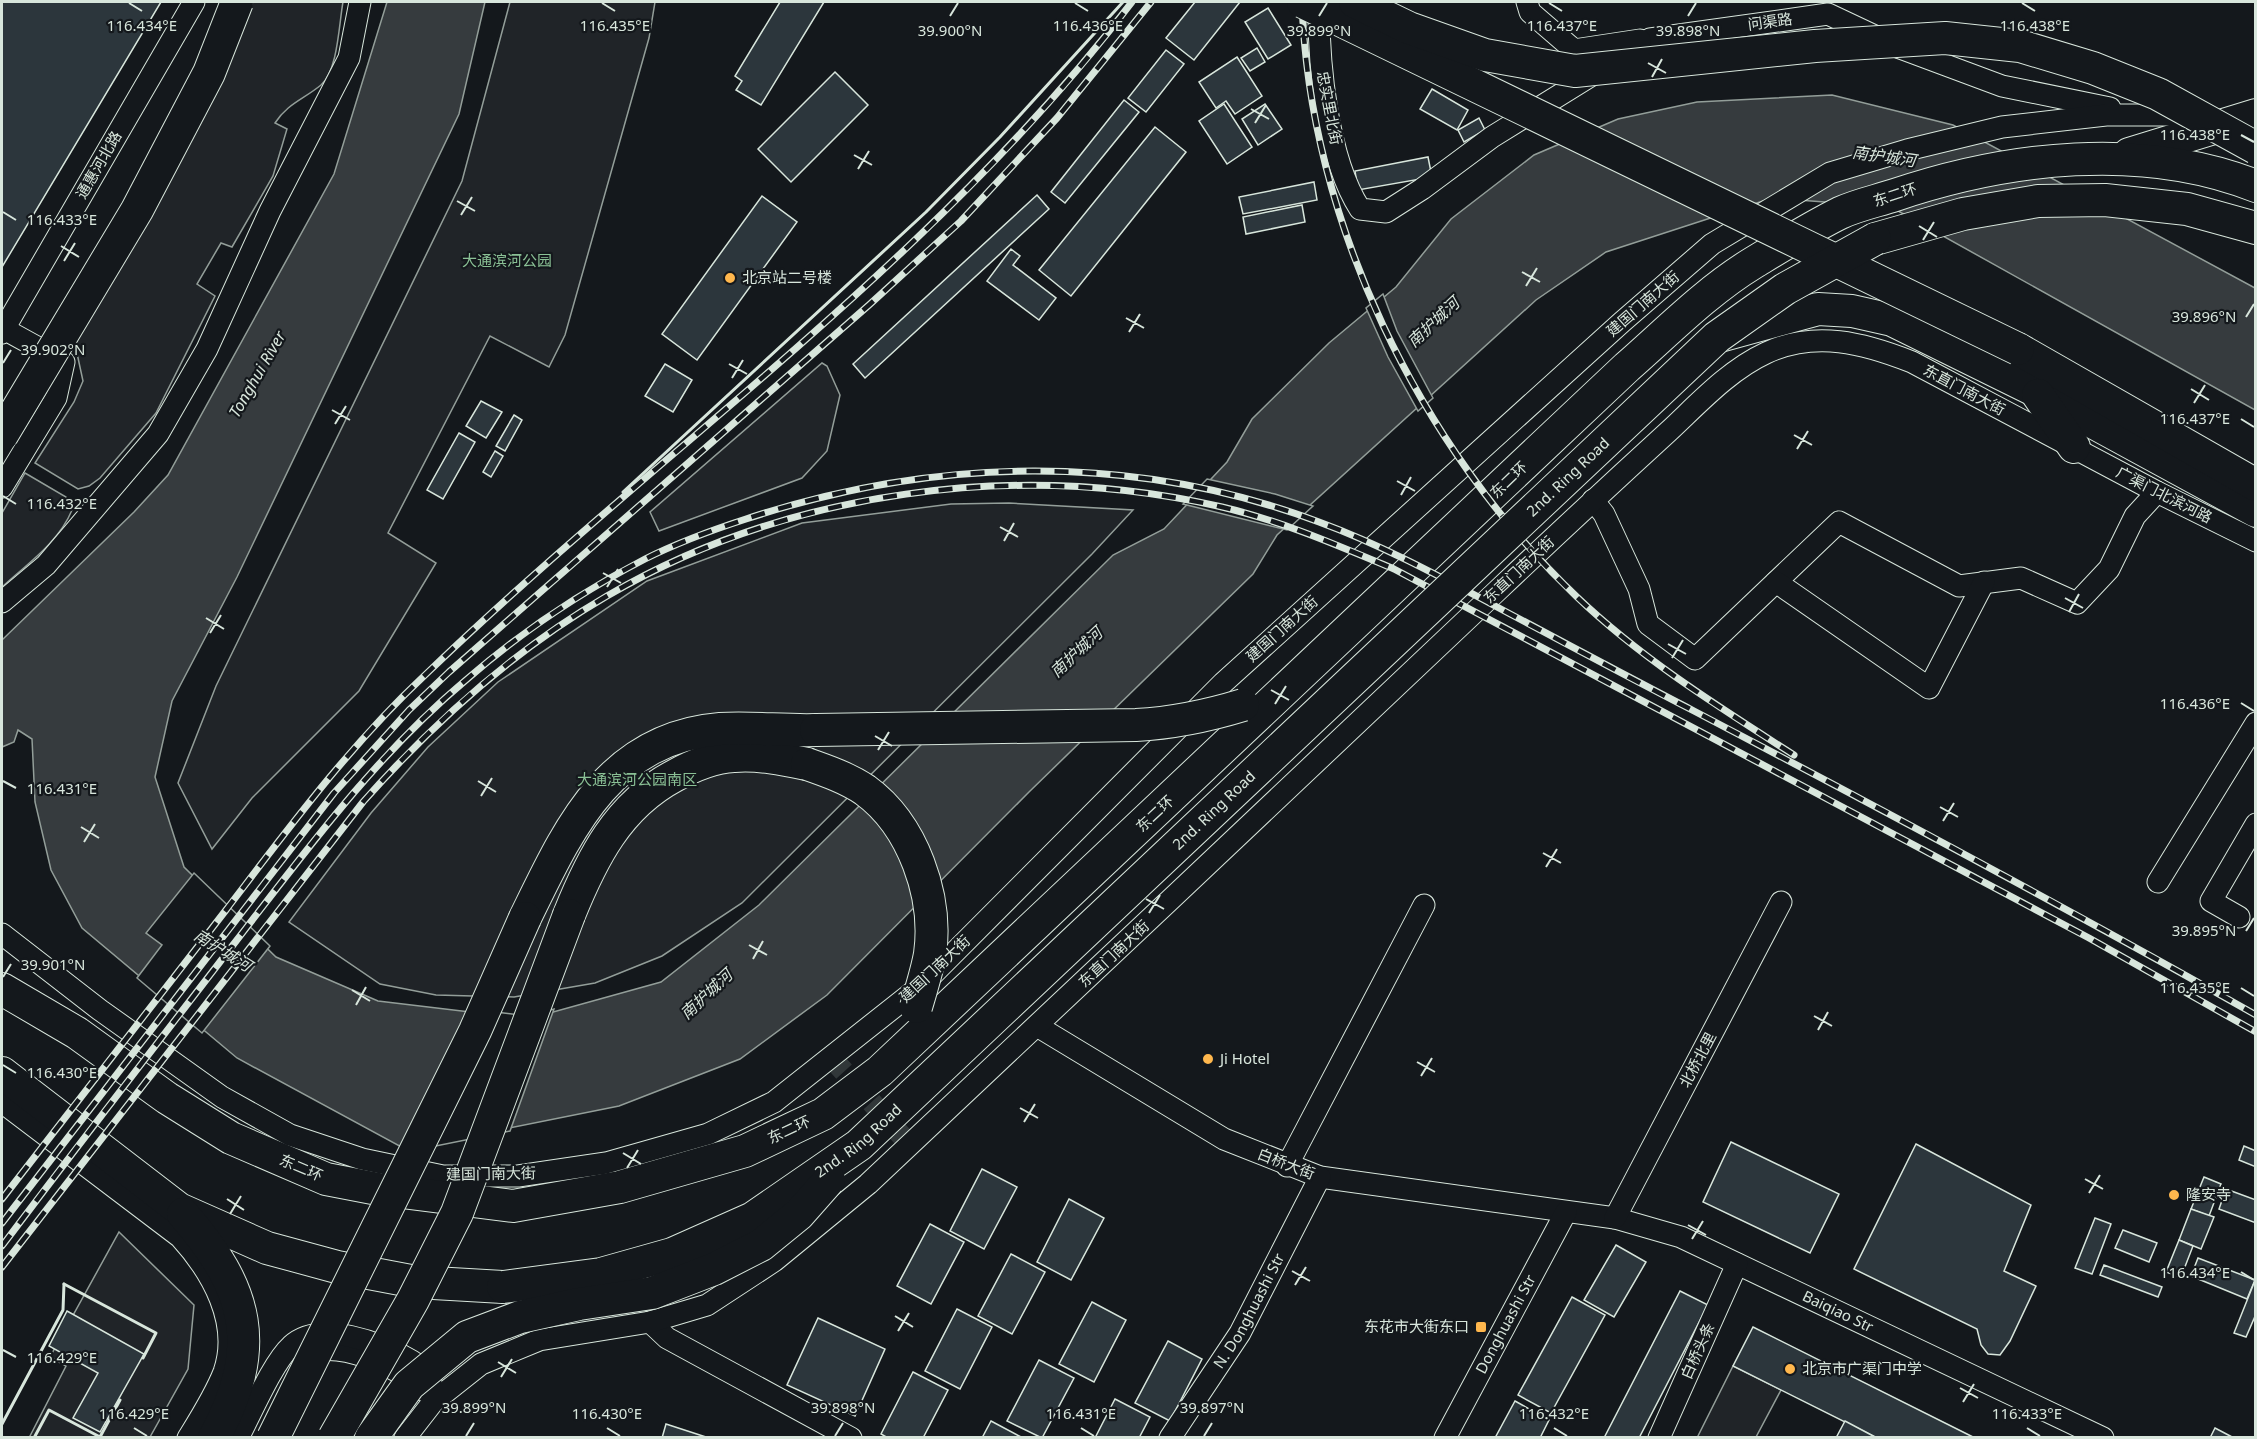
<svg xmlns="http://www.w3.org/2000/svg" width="2257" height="1439" font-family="'Noto Sans','Noto Sans SC',sans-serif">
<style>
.green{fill:#202428;stroke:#939e99;stroke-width:1.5}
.water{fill:#363b3e;stroke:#939e99;stroke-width:1.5}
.pier{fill:#14181c;stroke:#939e99;stroke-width:1.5}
.building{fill:#2c363c;stroke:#d8e6dc;stroke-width:1.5}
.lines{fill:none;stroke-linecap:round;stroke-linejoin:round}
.minor-tunnel{stroke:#313739;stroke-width:21;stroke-dasharray:21 10;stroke-linecap:butt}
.minor-casing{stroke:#d8e6dc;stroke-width:23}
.highway-casing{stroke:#d8e6dc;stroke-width:34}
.minor{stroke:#14181c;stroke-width:21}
.highway{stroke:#14181c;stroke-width:32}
.rail-casing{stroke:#d8e6dc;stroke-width:7}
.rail{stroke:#14181c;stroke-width:4.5;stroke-dasharray:14;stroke-linecap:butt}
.highway-bridge-casing{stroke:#d8e6dc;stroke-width:34;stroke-linecap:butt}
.highway-bridge{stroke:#14181c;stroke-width:32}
.wall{stroke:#d8e6dc;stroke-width:3}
.ticks{fill:none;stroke:#d8e6dc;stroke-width:2}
.poi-dot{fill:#ffb74d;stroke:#14181c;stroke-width:2}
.labels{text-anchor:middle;stroke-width:4.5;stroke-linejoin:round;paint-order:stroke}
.street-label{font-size:15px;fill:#d8e6dc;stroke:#14181c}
.park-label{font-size:15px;fill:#8ac095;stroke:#14181c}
.poi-label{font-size:15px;fill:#d8e6dc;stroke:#14181c;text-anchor:start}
.water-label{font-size:16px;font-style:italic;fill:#d8e6dc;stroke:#14181c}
.ticks-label{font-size:15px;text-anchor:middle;fill:#d8e6dc;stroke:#14181c;stroke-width:4.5;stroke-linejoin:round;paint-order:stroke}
</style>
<rect width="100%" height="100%" fill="#14181c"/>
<!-- green -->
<g class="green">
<path d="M253,2h90c-4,21 -5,69 -22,83 -17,14 -34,19 -46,38l12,6 -14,47 -41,71 -11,-4 -24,41 18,12 -59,117 -56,65 -11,8 -11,3 -43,-26 39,-61 9,-21 -8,-37z"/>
<path d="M510,2h145l-6,36 -84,297 -16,32 -59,-31 -102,197 48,30 -77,128 -107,107 -40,51 -34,-66 38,-97 246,-505z"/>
<path d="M822,363l5,3 13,29 -13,56 -25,27 -143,53 -9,-19z"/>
<path d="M25,473l41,24 6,13c-13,32 -45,54 -70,77v-74z"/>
<path d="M1009,503l124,7 -41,44 -350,349 -80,53 -67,27 -81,14 -78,-2 -56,-11 -91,-62 82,-109 57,-66 70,-65 149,-101 155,-58 149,-19z"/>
<path d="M119,1232l75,73 -6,64 -38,68 -121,1 37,-72 -16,-9z"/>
<path d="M1733,1366l48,24 -25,47 -59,1z"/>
</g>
<!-- water -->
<path class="water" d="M387,2h98l-26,112 -222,463 -65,124 -17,76 29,90 92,90 102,44 150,18 133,-37 98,-77 354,-350 51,-26 63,-67 25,-43 77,-76 67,-56 55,-68 83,-64 84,-36 79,-17 135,-7 121,30 302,163v122l-364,-203 -119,-9 -166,54 -70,48 -259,235 -24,39 -224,218 -202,203 -87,64 -121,47 -214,43 -168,-91 -155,-130 -31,-58 -16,-68 -3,-63 -14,-9 -4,12 -12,5v-107l132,-128 34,-37 166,-301z"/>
<!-- pier -->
<g class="pier">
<path d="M1383,294l14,37 36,67 -15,13 -30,-54 -22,-49z"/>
<path d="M1207,479l68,15 38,12 -26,24 -104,-26z"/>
<path d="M194,873l76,73 -68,87 -65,-55 25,-33 -16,-12z"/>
<path d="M470,1009l58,7 26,-7 -44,122 -104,21z"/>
</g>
<!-- building -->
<g class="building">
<path d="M2,2h159l-159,265z"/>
<path d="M780,2h44l-63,103 -25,-15 6,-9 -7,-5z"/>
<path d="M1195,2h45l-46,58 -28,-22z"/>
<path d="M1268,8l23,37 -23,14 -23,-37z"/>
<path d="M1257,48l8,14 -15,9 -9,-13z"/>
<path d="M1166,50l18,14 -38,48 -18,-14z"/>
<path d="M1237,57l25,39 -27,18 -9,-13 -10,7 -17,-26z"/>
<path d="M835,72l33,33 -77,77 -33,-33z"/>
<path d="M1432,89l36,21 -11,20 -37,-21z"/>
<path d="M1124,100l15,12 -74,91 -14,-11z"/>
<path d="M1224,104l28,43 -25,17 -28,-43z"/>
<path d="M1265,104l17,25 -24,16 -16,-26z"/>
<path d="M1479,118l6,12 -21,12 -6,-12z"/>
<path d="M1155,127l31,25 -115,144 -32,-26z"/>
<path d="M1428,157l4,20 -74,13 -3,-19z"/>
<path d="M1314,182l3,18 -74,14 -4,-17z"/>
<path d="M1037,195l12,14 -184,169 -12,-14z"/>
<path d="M762,196l35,26 -100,138 -35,-26z"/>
<path d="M1302,205l3,17 -59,12 -3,-17z"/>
<path d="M1011,249l9,7 -7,9 43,33 -17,22 -52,-39z"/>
<path d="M665,364l27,16 -19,32 -28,-16z"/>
<path d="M481,401l21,11 -16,26 -20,-12z"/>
<path d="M514,415l8,5 -17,31 -9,-5z"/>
<path d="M459,433l16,9 -32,57 -16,-9z"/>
<path d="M495,451l8,5 -12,21 -8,-5z"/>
<path d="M1731,1142l108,52 -29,59 -107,-51z"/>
<path d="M1916,1144l115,61 -27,66 32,15 -26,55 -10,14 -12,-1 -7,-9 -4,-16 -123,-60z"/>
<path d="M2244,1146l12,5v16l-17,-7z"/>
<path d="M982,1169l35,18 -33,62 -34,-18z"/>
<path d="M2204,1177l17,7 -12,32 -18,-7z"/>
<path d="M2226,1189l30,11v23l-37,-14z"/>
<path d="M1069,1199l35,19 -33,62 -34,-18z"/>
<path d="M2191,1209l23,8 -13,32 -22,-9z"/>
<path d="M2095,1218l16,6 -19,50 -17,-6z"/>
<path d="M930,1224l34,18 -33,62 -34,-18z"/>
<path d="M2123,1230l34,13 -8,19 -34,-14z"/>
<path d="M2179,1240l14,6 -12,31 -15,-5z"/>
<path d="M1616,1245l30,17 -32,55 -30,-17z"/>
<path d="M1011,1254l34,18 -33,62 -34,-18z"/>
<path d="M2198,1258l57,22 -8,19 -56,-23z"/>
<path d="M2104,1265l58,22 -4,10 -58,-22z"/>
<path d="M2256,1278v36l-10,23 -12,-4z"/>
<path d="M1680,1291l28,14 -69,133h-35z"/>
<path d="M1572,1297l33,18 -54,98 -33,-18z"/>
<path d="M1092,1302l34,18 -32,62 -35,-18z"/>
<path d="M957,1309l35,18 -32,62 -35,-18z"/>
<path d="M67,1311l77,43 -44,78 -27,-14 25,-45 -49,-27z"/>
<path d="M818,1318l67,31 -30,67 -68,-31z"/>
<path d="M1753,1327l222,111h-98l-144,-72z"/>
<path d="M1168,1341l34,18 -32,62 -35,-18z"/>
<path d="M1039,1360l35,18 -32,60 -35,-17z"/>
<path d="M913,1372l35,18 -25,48h-35l-7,-4z"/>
<path d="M1115,1399l35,18 -11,21h-44z"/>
<path d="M1515,1401l34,19 -9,18h-45z"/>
<path d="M991,1421l32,17h-41z"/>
<path d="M1845,1421l32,17h-41z"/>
<path d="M666,1424l43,14h-47z"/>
<path d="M2215,1428l19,10h-24z"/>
</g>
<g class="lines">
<!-- minor-tunnel -->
<path class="minor-tunnel" d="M830,1056l80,89"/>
<defs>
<g id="minor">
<path d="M1319,2c-1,60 8,156 41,207l26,3 36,-23 70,-52 158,-98 178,-25 72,34 102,38 108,22"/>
<path d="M1527,2l3,10 44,38 66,-10"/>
<path d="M2,328l2,1 190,-327"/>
<path d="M2,333l2,-4 60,33 -8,36 -54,89"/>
<path d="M1593,500l11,14 35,75 9,35 47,35 144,-137 120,64 62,-8 56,25 32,-34 26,-53 22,-24"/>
<path d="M1776,582l153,106 55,-106"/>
<path d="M2,602l44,-37 112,-131 49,-85 63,-138 79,-153 11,-56"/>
<path d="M2158,882l98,-159"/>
<path d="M2239,917l-28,-16 45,-77"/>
<path d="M2,934l98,76 122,87 68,38 72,24 81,17h75l88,-13 102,-29 66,-32 148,-117 301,-302 399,-361 90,-78 118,-71 77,-23 95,-23 104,-12h86"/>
<path id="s1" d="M1037,1026l187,113 96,38 295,41 66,19 422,201"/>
<path d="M2,1102l178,135c32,35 61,86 44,135 -9,23 -23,45 -36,66"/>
<path d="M1287,1166l137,-261"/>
<path d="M1615,1218l166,-316"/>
<path d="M650,1322l17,16 184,100"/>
<path d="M306,1354c32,-15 93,12 116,36"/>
<path d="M238,1438c13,-24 35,-76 53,-92 29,-27 91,-3 121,15 7,4 13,13 19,20"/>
<path d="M405,1438l28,-36 48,-38 58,-24 111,-18 57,-17 67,-44 94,-77c210,-197 420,-395 629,-593 57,-54 114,-107 172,-160 29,-27 60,-61 97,-78 49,-23 98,-10 146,9l245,130 99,49"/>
<path id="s2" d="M1170,1438l70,-105 80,-156"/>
<path id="s3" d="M1445,1438l121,-226"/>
<path d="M1659,1438l78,-174"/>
</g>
<g id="highway">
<path d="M2129,154l127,-39"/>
<path d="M1875,239l88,-25 75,-13 67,-1 82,9 69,19"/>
<path d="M1723,335l95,-26 34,2 40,9 142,70 222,121"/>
<path d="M2018,349l238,136"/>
<path d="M2038,395l36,52"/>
<path d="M569,915c23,-57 49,-109 105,-139 18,-10 39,-19 60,-20 24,-2 49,3 73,8"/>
<path d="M525,918c43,-88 83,-180 195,-189 31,-2 64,2 96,1"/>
<path d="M2,989l75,44 90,65 64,40 95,41 52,10 135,17 107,-19 125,-36 78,-37 57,-43 747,-704c40,-35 80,-76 126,-104 28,-17 57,-35 87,-50 17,-8 37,-12 55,-18 113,-38 247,-54 361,-9"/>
<path d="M2,1073l177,136 88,39 70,19 79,15 87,5"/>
<path d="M183,1214c66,76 80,133 31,224"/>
</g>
</defs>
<!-- minor casing -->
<use href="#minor" class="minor-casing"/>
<!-- highway casing -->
<use href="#highway" class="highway-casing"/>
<!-- minor -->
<use href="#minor" class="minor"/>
<!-- highway -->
<use href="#highway" class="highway"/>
<defs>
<g id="rail">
<path d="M1302,2c7,218 117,445 275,595 65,62 142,110 217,158"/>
<path d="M2,1199c74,-96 149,-192 224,-289 62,-81 123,-164 198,-234 235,-226 509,-413 708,-674"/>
<path d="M2,1223l332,-430 75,-83 40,-38 420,-367 92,-84 96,-103 94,-116"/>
<path d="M2,1246c76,-101 154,-201 231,-301 72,-93 142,-189 233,-265 54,-47 115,-88 179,-121 32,-16 67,-29 101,-40 187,-62 387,-67 573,3 68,25 131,60 195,94 60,32 120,64 180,95 189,99 377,199 562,304"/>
<path d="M2,1267l361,-465c71,-80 151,-152 244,-206 181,-106 411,-136 615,-89 60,14 115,38 172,62l695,369 167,94"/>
</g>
</defs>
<!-- rail casing -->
<use href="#rail" class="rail-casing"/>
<!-- rail -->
<use href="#rail" class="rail"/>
<defs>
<g id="highway-bridge">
<path d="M1303,2l715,347"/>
<path d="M1355,2l54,26 76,27 90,16 240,-25 130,-8 75,8 73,22 65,26 98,54"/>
<path d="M2,435l135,-225 72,-137 28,-71"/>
<path d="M816,730l320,-5c38,-2 71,-9 107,-20"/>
<path d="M807,764c20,7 40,14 58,26 48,35 73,106 65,164 -3,17 -9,36 -14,53"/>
<path id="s4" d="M503,1287l98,-13 71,-20 81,-36 106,-73 858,-808 68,-48 90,-50"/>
<path d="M273,1438l202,-407 50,-113"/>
<path d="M334,1438l79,-138 44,-87 112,-298"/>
<path d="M371,1438l38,-53 58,-48 53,-20 59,-13 73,-11 62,-24 47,-24 38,-31 30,-34"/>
</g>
</defs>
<!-- highway-bridge casing -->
<use href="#highway-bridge" class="highway-bridge-casing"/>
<!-- highway-bridge -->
<use href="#highway-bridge" class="highway-bridge"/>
<!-- wall -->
<g class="wall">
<path d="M623,492l303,-280 74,-75 123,-135"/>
<path d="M64,1284l92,49 -13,25"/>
<path d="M2,1424l61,-114 1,-26"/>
<path d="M34,1438l15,-28 51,27 20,-37"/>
</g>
</g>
<!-- ticks -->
<path class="ticks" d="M129,3l13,8M602,3l13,8M1075,3l13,8M1549,3l13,8M2022,3l13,8M950,16l8,-13M1319,16l8,-13M1688,16l8,-13M1648,63l18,10M1652,77l10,-18M1251,109l18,10M1255,123l11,-18M2241,135l13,7M854,155l18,10M858,169l11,-18M457,201l18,10M3,212l13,8M461,215l11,-18M1919,226l18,11M1923,240l11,-18M61,246l18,11M64,261l11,-18M1522,272l18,10M1526,286l11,-18M2246,317l8,-13M1126,318l18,10M1129,332l11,-18M3,363l8,-13M729,364l18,10M732,378l11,-18M2191,389l18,11M2194,403l11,-18M332,410l18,10M2241,419l13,8M335,424l11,-18M1794,435l18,10M1797,449l11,-18M1397,481l18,10M1401,495l10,-18M3,496l13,8M1000,527l18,10M1004,541l10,-18M603,573l18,10M607,587l11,-18M2065,598l18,10M2069,612l10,-18M206,618l18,11M210,633l11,-18M1668,644l18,10M1672,658l11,-18M1271,690l18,10M2241,703l13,8M1275,704l11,-18M875,736l17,10M878,750l11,-18M3,781l13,7M478,781l18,11M481,796l11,-18M1940,807l18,10M1943,821l11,-18M81,827l18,11M84,842l11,-18M1543,853l18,10M1546,867l11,-18M1146,899l18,10M1149,913l11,-18M2246,931l8,-13M749,945l18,10M753,959l10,-18M3,977l8,-13M2241,988l13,8M352,990l18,11M356,1005l10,-18M1814,1016l18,10M1818,1030l10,-18M1417,1062l18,10M3,1065l13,8M1421,1076l11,-18M1020,1108l18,10M1024,1122l11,-18M623,1153l18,11M627,1168l11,-18M2085,1179l18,10M2089,1193l11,-18M227,1199l17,11M230,1214l11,-18M1688,1225l18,10M1692,1239l11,-18M1292,1271l18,10M2241,1272l13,8M1295,1285l11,-18M895,1316l18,11M898,1331l11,-18M3,1350l13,7M498,1362l18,11M501,1377l11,-18M1960,1388l18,10M1963,1402l11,-18M134,1428l13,8M607,1428l13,8M1081,1428l13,8M1554,1428l13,8M2027,1428l13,8M466,1436l8,-13M835,1436l8,-13M1204,1436l8,-13"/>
<!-- markers -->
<g class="poi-dot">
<circle cx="730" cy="278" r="6"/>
<circle cx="1208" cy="1059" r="6"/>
<circle cx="2174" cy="1195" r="6"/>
<rect x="1475" y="1321" width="12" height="12" rx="3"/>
<circle cx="1790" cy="1369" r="6"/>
</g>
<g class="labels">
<!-- street labels -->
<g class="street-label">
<text transform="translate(1770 22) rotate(-8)" y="5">问渠路</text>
<text transform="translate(1329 108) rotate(79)" y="5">忠实里北街</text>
<text transform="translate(99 165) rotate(-60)" y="5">通惠河北路</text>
<text transform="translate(1895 195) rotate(-18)" y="5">东二环</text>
<text transform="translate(1643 304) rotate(-41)" y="5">建国门南大街</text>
<text transform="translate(1964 390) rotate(28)" y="5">东直门南大街</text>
<text dy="5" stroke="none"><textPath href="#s4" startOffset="1364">2nd. Ring Road</textPath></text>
<text transform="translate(1509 480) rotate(-44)" y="5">东二环</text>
<text transform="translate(2164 495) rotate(27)" y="5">广渠门北滨河路</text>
<text transform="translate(1519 570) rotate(-43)" y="5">东直门南大街</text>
<text transform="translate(1282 629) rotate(-42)" y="5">建国门南大街</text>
<text dy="5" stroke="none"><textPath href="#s4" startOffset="878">2nd. Ring Road</textPath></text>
<text transform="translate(1155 814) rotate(-43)" y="5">东二环</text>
<text transform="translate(1114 954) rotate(-43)" y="5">东直门南大街</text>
<text transform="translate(935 969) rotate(-43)" y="5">建国门南大街</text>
<text transform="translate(1698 1060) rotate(-62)" y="5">北桥北里</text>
<text transform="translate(789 1130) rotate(-25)" y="5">东二环</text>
<text dy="5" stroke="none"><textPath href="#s4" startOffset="392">2nd. Ring Road</textPath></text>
<text transform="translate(1286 1164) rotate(21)" y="5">白桥大街</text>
<text transform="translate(301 1168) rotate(23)" y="5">东二环</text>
<text transform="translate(491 1174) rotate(-1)" y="5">建国门南大街</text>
<text dy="5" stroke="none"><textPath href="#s2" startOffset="150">N. Donghuashi Str</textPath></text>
<text dy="5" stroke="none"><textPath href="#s1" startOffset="862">Baiqiao Str</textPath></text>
<text dy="5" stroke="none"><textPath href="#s3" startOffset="129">Donghuashi Str</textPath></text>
<text transform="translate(1698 1351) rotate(-66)" y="5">白桥头条</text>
</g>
<!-- park labels -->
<g class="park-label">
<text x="507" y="266">大通滨河公园</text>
<text x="637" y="785">大通滨河公园南区</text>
</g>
<!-- poi labels -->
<g class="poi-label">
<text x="742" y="283">北京站二号楼</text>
<text x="1220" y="1064">Ji Hotel</text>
<text x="2186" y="1200">隆安寺</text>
<text x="1469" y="1332" text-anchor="end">东花市大街东口</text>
<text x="1802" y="1374">北京市广渠门中学</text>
</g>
<!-- water labels -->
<g class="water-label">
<text transform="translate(1884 156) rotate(8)" y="6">南护城河</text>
<text transform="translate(1433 322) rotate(-43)" y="6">南护城河</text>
<text transform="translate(257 374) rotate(-60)" y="6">Tonghui River</text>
<text transform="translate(1076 652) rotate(-43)" y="6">南护城河</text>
<text transform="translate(223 950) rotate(32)" y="6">南护城河</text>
<text transform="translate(706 994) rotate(-43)" y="6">南护城河</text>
</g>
</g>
<g class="ticks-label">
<text x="142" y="31">116.434°E</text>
<text x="615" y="31">116.435°E</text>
<text x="1088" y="31">116.436°E</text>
<text x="1562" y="31">116.437°E</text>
<text x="2035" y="31">116.438°E</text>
<text x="950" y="36">39.900°N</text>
<text x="1319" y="36">39.899°N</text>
<text x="1688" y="36">39.898°N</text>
<text x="2195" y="140">116.438°E</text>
<text x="62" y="225">116.433°E</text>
<text x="2204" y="322">39.896°N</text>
<text x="53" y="355">39.902°N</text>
<text x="2195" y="424">116.437°E</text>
<text x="62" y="509">116.432°E</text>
<text x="2195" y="709">116.436°E</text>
<text x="62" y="794">116.431°E</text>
<text x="2204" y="936">39.895°N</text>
<text x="53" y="970">39.901°N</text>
<text x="2195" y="993">116.435°E</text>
<text x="62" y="1078">116.430°E</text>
<text x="2195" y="1278">116.434°E</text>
<text x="62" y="1363">116.429°E</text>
<text x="474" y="1413">39.899°N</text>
<text x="843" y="1413">39.898°N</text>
<text x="1212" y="1413">39.897°N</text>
<text x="134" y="1419">116.429°E</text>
<text x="607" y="1419">116.430°E</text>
<text x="1081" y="1419">116.431°E</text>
<text x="1554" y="1419">116.432°E</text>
<text x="2027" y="1419">116.433°E</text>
</g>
<!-- border -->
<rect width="2257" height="1439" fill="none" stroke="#d8e6dc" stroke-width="6"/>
</svg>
